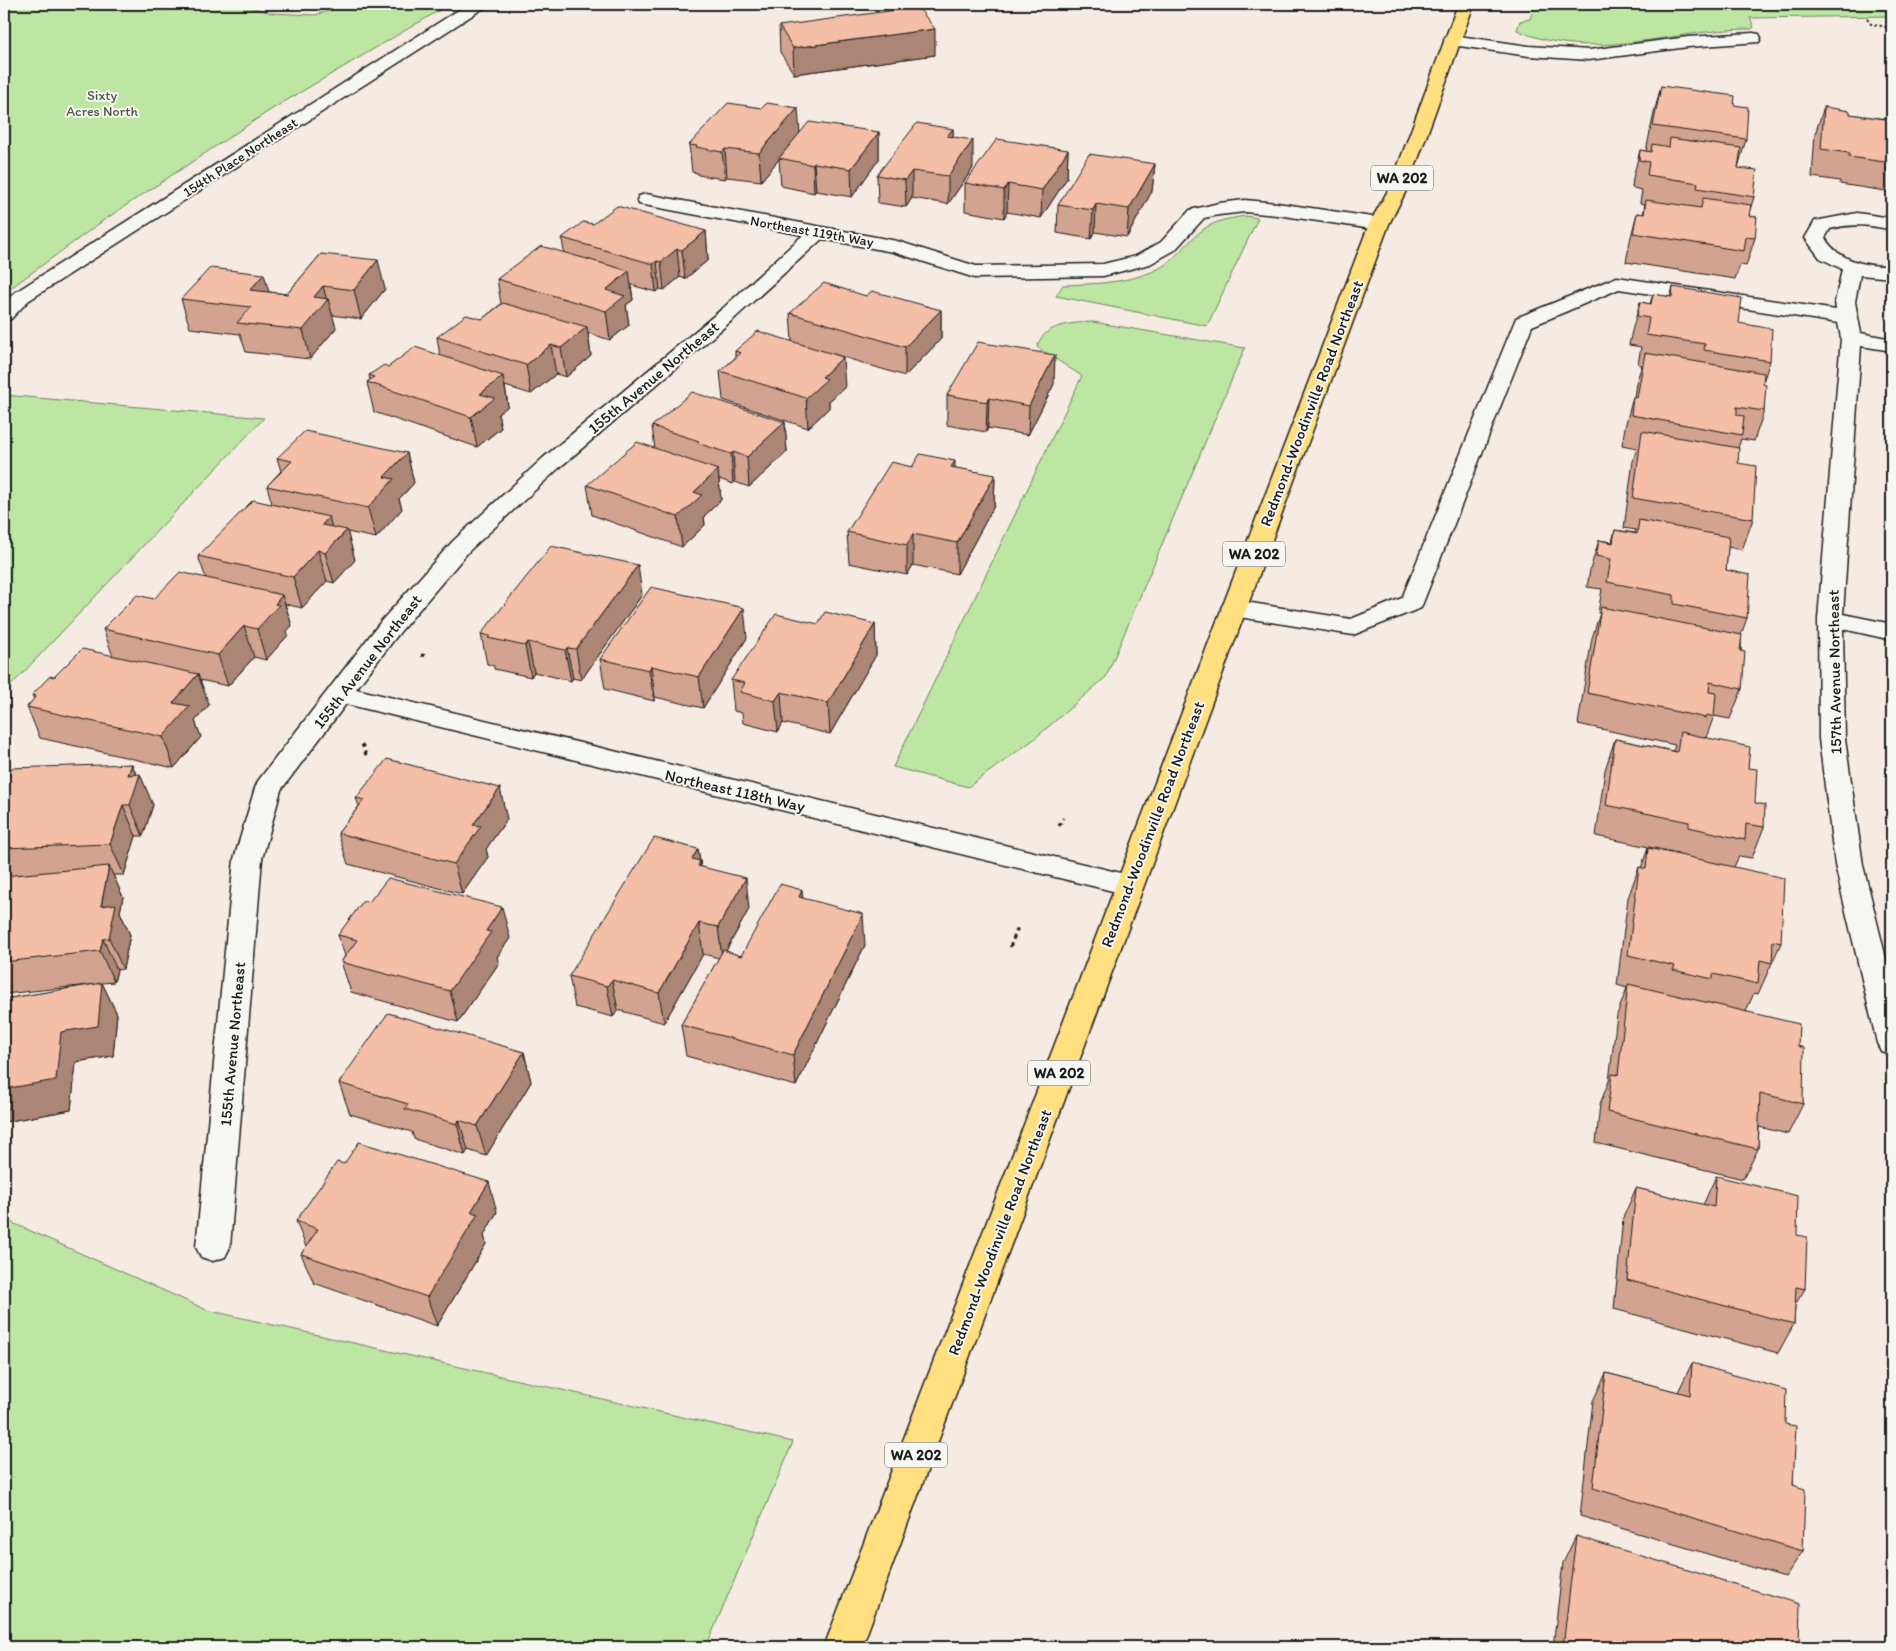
<svg xmlns="http://www.w3.org/2000/svg" width="1896" height="1651" font-family="Itim,sans-serif">
<style>
.green{fill:#bde6a2;stroke:#6c815f}
.lines{fill:none;stroke-linecap:round;stroke-linejoin:round}
.minor-casing{stroke:#1c1c1c;stroke-width:3}
.major-casing{stroke:#1c1c1c;stroke-width:3}
.path-far1{stroke:#1c1c1c;stroke-width:2;stroke-dasharray:2.5 2.5;stroke-linecap:butt}
.path{stroke:#1c1c1c;stroke-width:3;stroke-dasharray:4 4;stroke-linecap:butt}
.minor{fill:#f6f6f2;fill-rule:evenodd}
.major{fill:#ffdf80;fill-rule:evenodd}
.wall{fill:#d2a390;stroke:#1c1c1c}
.shaded-wall{fill:#ab8575;stroke:#1c1c1c}
.building{fill:#f4bea7;stroke:#1c1c1c}
.labels{text-anchor:middle;stroke-width:4;stroke-linejoin:round;paint-order:stroke}
.far-park-label{font-size:14px;fill:#4c5944;stroke:#f6f6f2}
.far-street-label{font-size:14px;fill:#1c1c1c;stroke:#f6f6f2}
.shield{fill:#f6f6f2;stroke:#5d5d5c;stroke-width:1}
.shield-label{font-size:15px;font-weight:bold;fill:#1c1c1c}
.street-label{font-size:16px;fill:#1c1c1c;stroke:#f6f6f2}
</style>
<rect width="100%" height="100%" fill="#f6ebe3"/>
<filter id="ink" filterUnits="userSpaceOnUse"><feTurbulence type="fractalNoise" baseFrequency=".02" numOctaves="2"/><feDisplacementMap in="SourceGraphic" scale="10" xChannelSelector="R" yChannelSelector="G"/><feConvolveMatrix kernelMatrix="1 2 1 2 8 2 1 2 1" color-interpolation-filters="sRGB"/></filter>
<g filter="url(#ink)">
<!-- green -->
<g class="green">
<path d="M4,4h236l31,9 44,2 36,-11h99l-178,105 -168,111 -100,73z"/>
<path d="M1535,4h357v12l-142,2 4,9 -3,2c-78,0 -159,35 -234,1l3,-9 10,-2z"/>
<path d="M1245,216l13,2 -51,108 -151,-30 7,-11c31,-1 66,-2 95,-16 22,-11 35,-38 57,-46 9,-4 20,-5 30,-7z"/>
<path d="M1093,322l152,26 -139,329 -73,63 -65,47 -75,-20 189,-391 -45,-29c6,-23 35,-24 56,-25z"/>
<path d="M4,395l260,23 -260,275z"/>
<path d="M4,1219l203,91 586,132 -87,205h-702z"/>
</g>
<g class="lines">
<defs>
<g id="minor">
<path d="M468,4h19l-2,3 -457,294 -17,18 -7,2v-18l10,-10z"/>
<path d="M1753,33l6,1 2,4 -2,4 -71,5 -99,13 -60,-4 -77,-11 -6,-1 -2,-4 2,-4 6,-1 77,11 60,4 99,-13z"/>
<path d="M646,194l251,47 79,25 127,-2 33,-8 25,-14 29,-32 29,-7 26,-3 32,3 102,15 7,2 3,4 -3,4 -7,2 -102,-15 -32,-3 -26,3 -15,3 -29,32 -25,14 -47,12 -128,2 -82,-26 -71,-13 -86,78 -177,151 -90,83 -69,81 -44,57 773,186 10,3 4,7 -4,7 -10,3 -783,-191 -65,86 -19,69 -32,388 -5,10 -12,4 -12,-4 -5,-10 38,-388 21,-71 3,-7 124,-161 71,-79 90,-83 179,-149 81,-74 -164,-31 -2,-4 2,-4z"/>
<path d="M1857,213l35,5v12c-22,-5 -40,-7 -62,-1l-5,9c13,23 43,29 67,28v12l-32,-3 -5,27 6,31 31,6v12l-31,-5 -18,268 49,10v16l-49,-11 2,110 18,126 29,118v72l-11,-4 -4,-8 -42,-178 -16,-126 -1,-120 23,-281 -3,-15 -219,-34 -87,37 -111,282 -68,27 -120,-19 -9,-3 -3,-5 3,-5 9,-3 118,19 51,-21 114,-280 101,-41 219,33 -1,-8 7,-33 -22,-11 -15,-20 10,-17z"/>
</g>
<path id="major" d="M1458,4h16l-66,183 -19,37 -527,1423h-38l545,-1423 21,-37z"/>
</defs>
<!-- minor casing -->
<use href="#minor" class="minor-casing"/>
<!-- major casing -->
<use href="#major" class="major-casing"/>
<!-- path-far1 -->
<path class="path-far1" d="M1867,19l4,5 21,4"/>
<!-- path -->
<g class="path">
<path d="M421,655l7,1"/>
<path d="M362,744l5,14"/>
<path d="M1059,826l4,-8"/>
<path d="M1010,947l8,-20"/>
</g>
<!-- minor -->
<use href="#minor" class="minor"/>
<!-- major -->
<use href="#major" class="major"/>
</g>
<!-- wall -->
<g class="wall">
<path d="M779,26l156,29 -141,19 -14,-22z"/>
<path d="M1661,86l73,19 12,34 -8,29 16,29 -4,13 -1,6 6,22 -9,28 -6,-1 -5,14 -109,-17 4,-21 7,-28 6,1 2,-10 -5,-1 2,-13 -10,-2 1,-10 7,-28 6,1 8,-38z"/>
<path d="M1824,107l26,7 42,6v72l-52,-8v-3l-28,-4 3,-43z"/>
<path d="M953,129v8l20,31 -25,36 -36,-6 -6,9 -28,-4 -1,-28z"/>
<path d="M879,132v27l-27,38 -36,-6 -2,2 -33,-7 -2,-27 -18,22 -34,-4 -2,2 -27,-4v-2l-6,-1 -3,-27 111,-12z"/>
<path d="M1068,150l-1,28 -26,40 -34,-6 -3,6 -39,-7v-28z"/>
<path d="M1155,164l-3,27 -25,46 -32,-5 -4,7 -34,-6 1,-28z"/>
<path d="M593,224l113,7 2,29 -23,19 -5,-2 -16,13 -4,-1 -4,3 -25,-7 2,15 -7,5 3,20 -19,15 -22,-7 3,23 -25,21 -10,-3 -25,20 -26,-8 3,20 -10,8 3,14 -24,19 -103,-35 -7,-30 3,-2 -1,-5 19,-8 52,-11 -3,-19 45,-18 19,-15 -4,-25 67,-26 -2,-15z"/>
<path d="M321,254l64,35 -24,30 -29,-4 4,13 -26,31 -64,-7 -6,-18 -50,-6 -9,-29 88,-7 18,2z"/>
<path d="M1673,287l66,36 31,38 -7,21 1,29 -10,30 -13,-2 -3,9v15l15,56 -11,31 -14,-3 -2,23 21,48 -6,17 1,54 -12,30 -16,-3 -8,22 42,30 7,35 9,24 -12,31 -13,-2 -5,11 47,76 -23,51 -4,-1 -8,18 52,35 5,58 -15,30 -29,-7 -1,22 -15,30 -147,-36 4,-39 9,-23 8,-66 10,-27 -10,-3 11,-87 11,-31 2,1 7,-20 30,7v-2l-82,-17 9,-66 10,-31 58,12 2,-6 -97,-21 14,-86 8,-25h-2l4,-24 -15,-2 3,-17 9,-30 13,2 3,-12 20,3 1,-3 -12,-2 9,-67 4,-13 -15,-3 3,-18 8,-30h1l2,-14 6,-18 -4,-1 3,-17 -12,-2 3,-14 8,-29 10,2 3,-10 17,3z"/>
<path d="M866,296l75,14v29l-36,37 -75,-23 15,34 -16,14v7l-21,20 -85,-28 -3,-29 15,-13v-7l57,-9 -2,-29z"/>
<path d="M1054,384l-26,51 -40,-7 -2,4 -39,-7v-30z"/>
<path d="M785,422l2,30 -38,35 -14,-5 -2,2 -14,-5 2,21 -17,16 1,9 -23,22 -90,-32 -5,-30 68,-36 -3,-23z"/>
<path d="M407,453l7,30 -15,16 3,10 -26,29 -29,-6 8,28 -21,23 -7,-2 -25,27 -17,-4 7,22 -5,5 1,4 -22,25 -12,-3 -26,29 -28,-6 9,25 -14,16 6,16 -27,31 -134,-30 -13,-31 7,-8 -2,-4 22,-18 59,-21 -10,-27 51,-30 52,-21 -8,-22 74,-52 -5,-18 14,-15 -4,-13z"/>
<path d="M912,467l43,1 40,7 -1,31 -37,68 -44,-9 -6,10 -58,-12 -2,-31z"/>
<path d="M642,595l-61,85 -8,-2 -2,3 -37,-9 -3,5 -37,-8v-3l-7,-2 -6,-30z"/>
<path d="M818,624h57l1,31 -46,79 -47,-11 -5,9 -35,-9 -1,-10 -8,-2 -3,-31z"/>
<path d="M747,638l-44,70 -48,-11 -1,4 -49,-12 -5,-30z"/>
<path d="M132,764l4,10 17,31 -10,31h-7l-12,39h-11l10,22 -3,15 10,23 -7,34 -6,1 -3,12 -12,1 15,31 -4,42 -37,6 -5,48 -67,12v-123l95,-15 -95,10v-209z"/>
<path d="M356,798l151,21 -21,30 2,8 -26,37 -114,-30 -10,-31 21,-27z"/>
<path d="M698,849l3,18 48,42 -23,42 15,5 62,-58 62,47 -69,141 -110,-30 -5,-31 38,-67 -16,-4 -39,69 -46,-13 -5,7 -38,-10 -6,-31z"/>
<path d="M338,935l172,3 -13,19 2,6 -41,59 -107,-30 -10,-30 4,-6z"/>
<path d="M524,1052l7,30 -45,74 -18,-6 -3,5 -51,-16 -2,-7 -62,-18 -11,-31z"/>
<path d="M1716,1176l81,59 8,54 -10,16 -1,19 -16,29 -164,-44 9,-91 13,-30 67,17z"/>
<path d="M497,1212l-13,23 2,9 -49,82 -123,-43 -13,-29 5,-7 -10,-26z"/>
<path d="M1692,1363l93,61 18,127 -18,26 -205,-61 13,-115 13,-28 72,19z"/>
<path d="M1576,1536l223,111h-246l10,-84z"/>
</g>
<!-- shaded-wall -->
<g class="shaded-wall">
<path d="M935,29v26l-141,19 -1,-26z"/>
<path d="M798,108l2,27 -21,23v1l-18,22 -2,-28z"/>
<path d="M953,129v27l-6,-20z"/>
<path d="M879,132v27l-27,38 -1,-28z"/>
<path d="M973,140v28l-25,36v-28z"/>
<path d="M725,149l2,28 -2,2 -3,-27z"/>
<path d="M1068,150l-1,28 -26,40 1,-28z"/>
<path d="M814,163l2,28 -2,2 -1,-28z"/>
<path d="M1155,164l-3,27 -25,46 2,-28z"/>
<path d="M912,171v27l-6,9 -1,-27z"/>
<path d="M1008,184l-1,28 -3,6v-28z"/>
<path d="M1096,204l-1,28 -4,7 2,-29z"/>
<path d="M706,231l2,29 -23,19 -3,-29z"/>
<path d="M677,249l3,28 -16,13 -3,-28z"/>
<path d="M378,260l7,29 -24,30 -7,-29z"/>
<path d="M657,261l3,28 -4,3 -3,-28z"/>
<path d="M629,271l4,29 -7,5 3,20 -19,15 -4,-29v-21z"/>
<path d="M264,274l8,29 -22,-13z"/>
<path d="M323,286l4,15 1,-2 8,29 -26,31 -7,-29 11,-33z"/>
<path d="M941,310v29l-36,37v-29z"/>
<path d="M587,327l4,29 -25,21 -5,-29z"/>
<path d="M551,345l5,29 -25,20 -5,-29z"/>
<path d="M1055,355l-1,29 -26,51 1,-29z"/>
<path d="M843,357l2,30 -16,14v7l-21,20 -2,-30 16,-21z"/>
<path d="M503,376l5,30 -10,8 3,14 -24,19 -6,-30 9,-23z"/>
<path d="M989,398l-1,30 -2,4 1,-30z"/>
<path d="M785,422l2,30 -38,35 -2,-30z"/>
<path d="M733,452l2,30 -2,2 -2,-30z"/>
<path d="M407,453l7,30 -15,16 3,10 -26,29 -8,-30 16,-31z"/>
<path d="M955,461v30l-4,-24z"/>
<path d="M718,470l3,30 -17,16 1,9 -23,22 -4,-30 16,-25z"/>
<path d="M995,475l-1,31 -37,68v-31z"/>
<path d="M329,517l7,25 11,-12 8,30 -21,23 -9,-30 -3,-28z"/>
<path d="M913,534v31l-6,10v-30z"/>
<path d="M318,550l9,31 -25,27 -9,-31z"/>
<path d="M638,565l4,30 -61,85 -5,-31z"/>
<path d="M282,595l10,31 -5,5 1,4 -22,25 -9,-31 18,-25z"/>
<path d="M744,608l3,30 -44,70 -4,-31z"/>
<path d="M875,624l1,31 -46,79 -2,-31z"/>
<path d="M244,626l10,31 -26,29 -10,-31z"/>
<path d="M528,642l6,30 -3,5 -6,-31z"/>
<path d="M567,648l6,30 -2,3 -6,-31z"/>
<path d="M651,666l4,31 -1,4 -5,-31z"/>
<path d="M198,674l11,31 -14,16 6,16 -27,31 -11,-31 10,-34z"/>
<path d="M781,692l2,31 -5,9 -3,-31z"/>
<path d="M132,764l6,16 2,-6 13,31 -10,31 -13,-31 -2,-30z"/>
<path d="M500,788l7,31 -21,30 2,8 -26,37 -8,-30 19,-39z"/>
<path d="M123,805l13,31 -12,39 -14,-31z"/>
<path d="M698,849l2,13v-1l4,31 -12,-33z"/>
<path d="M109,866l14,31 -3,15 10,23 -7,34 -14,-31 -8,-32z"/>
<path d="M746,878l3,31 -27,49 -4,-31z"/>
<path d="M802,890l3,31 -6,-24z"/>
<path d="M502,907l8,31 -13,19 2,6 -41,59 -8,-31 36,-60z"/>
<path d="M863,914l2,31 -69,141 -3,-31z"/>
<path d="M699,923l4,31 -39,69 -5,-30z"/>
<path d="M103,939l14,31 -3,12 -14,-31z"/>
<path d="M612,980l6,30 -5,7 -6,-31z"/>
<path d="M102,983l15,31 -4,42 -37,6 -5,48 -67,12v-33l57,-57z"/>
<path d="M524,1052l7,30 -45,74 -9,-30z"/>
<path d="M459,1120l9,30 -3,5 -8,-31z"/>
<path d="M489,1182l8,30 -13,23 2,9 -49,82 -10,-29 44,-85z"/>
</g>
<!-- building -->
<g class="building">
<path d="M918,7l17,22 -142,19 -14,-22z"/>
<path d="M1661,86l74,10 -1,9 14,2 -2,32 -93,-13z"/>
<path d="M728,103l34,5 5,-5 31,5 -39,45 -34,-4 -3,3 -26,-5 1,-1 -8,-1z"/>
<path d="M1824,107l26,4v3l42,6v43l-43,-6v-4l-28,-4z"/>
<path d="M809,122l70,10 -28,37 -37,-6 -1,2 -34,-7z"/>
<path d="M917,123l36,6 -6,7 26,4 -25,36 -36,-5 -7,9 -28,-5z"/>
<path d="M1670,138l71,10 -3,20 19,2 -3,27 -57,-9 1,-5 -51,-8 2,-13 -10,-2 1,-10 11,2 1,-8 17,3z"/>
<path d="M997,139l71,11 -26,40 -34,-6 -4,6 -39,-7z"/>
<path d="M1089,154l66,10 -26,45 -33,-5 -3,6 -35,-5z"/>
<path d="M1703,198l48,7 -2,11 8,1 -2,21 -9,-1 -2,14 -111,-18 4,-20 7,1 2,-14 55,8z"/>
<path d="M617,206l89,25 -24,19 -5,-1 -16,13 -4,-1 -4,3 -91,-26 21,-16 10,2z"/>
<path d="M541,246l88,25 -23,19 19,6 -19,15 -109,-32z"/>
<path d="M321,254l57,6 -24,30 -31,-4 -9,11 14,2 -25,31 -66,-7 14,-16 -70,-8 29,-31 54,6 -14,16 37,4z"/>
<path d="M824,283l42,13 6,-5 69,19 -36,37 -115,-34z"/>
<path d="M1673,287l69,11 -3,25 33,6 -2,32 -66,-11 1,-6 -59,-9 3,-17 -12,-2 3,-14 11,2 2,-10 19,3z"/>
<path d="M503,303l84,24 -26,21 -10,-3 -25,20 -89,-28 29,-22 16,4z"/>
<path d="M758,331l85,26 -21,20 5,2 -21,19 -86,-27 21,-18 -6,-2z"/>
<path d="M978,342l77,13 -26,51 -40,-8 -2,4 -40,-7z"/>
<path d="M415,347l88,29 -23,18 15,4 -24,19 -104,-35 7,-5 -5,-2 15,-10 4,2z"/>
<path d="M1645,353l119,20 -1,11 3,1 -2,26 -27,-4v8l7,1 -2,19 -111,-20 2,-18 4,1z"/>
<path d="M692,392l93,30 -38,35 -14,-5 -2,2 -34,-11 2,-2 -47,-15z"/>
<path d="M305,431l102,22 -23,24 10,2 -26,29 -101,-22 25,-25 -15,-3z"/>
<path d="M1642,431l97,17 -1,15 18,3 -3,53 -120,-21z"/>
<path d="M637,442l81,28 -24,22 8,3 -24,22 -91,-32z"/>
<path d="M920,454l35,7 -4,6 44,8 -38,68 -44,-9 -6,11 -60,-13 44,-70 21,5z"/>
<path d="M253,500l76,17 -7,8 25,5 -22,23 -7,-3 -25,27 -95,-21z"/>
<path d="M1639,520l90,17 -3,33 24,5 -3,43 -73,-14v-9l-67,-13 4,-23 -15,-3 3,-16 14,3 2,-13 22,4z"/>
<path d="M551,546l87,19 -62,84 -9,-1 -2,2 -37,-8 -3,4 -37,-8 2,-2 -9,-2z"/>
<path d="M180,572l102,23 -7,9 4,1 -22,24 -13,-3 -26,29 -115,-26 34,-34 17,4z"/>
<path d="M651,587l93,21 -45,69 -48,-11 -2,4 -49,-11z"/>
<path d="M1601,607l141,28 -2,16 5,1 -3,37 -32,-7 -1,10 7,1 -2,24 -7,-2 -1,3 -119,-25z"/>
<path d="M825,612l50,12 -47,79 -47,-11 -6,9 -35,-9 5,-9 -14,-3 45,-66 42,10z"/>
<path d="M82,649l116,25 -25,29 17,3 -27,31 -136,-30 9,-11 -4,-1 18,-19 4,1z"/>
<path d="M1680,732l70,15 -2,21 9,1 -2,34 10,2 -1,22 -18,-3 -1,16 -56,-13v-5l-83,-17 9,-66 62,13z"/>
<path d="M387,759l113,29 -27,37 8,1 -27,38 -116,-31 26,-33 -8,-2z"/>
<path d="M132,764l-4,11 12,-1 -10,31h-7l-13,39 -106,4v-63l7,-17z"/>
<path d="M654,838l44,11 -6,10 8,2 -2,5 48,12 -28,49 -19,-4 -40,70 -47,-13 -5,6 -38,-10z"/>
<path d="M1648,848l136,30 -3,65 -8,-2 -1,22 -12,-3 -2,24 -45,-10v5l-40,-9 2,-4 -47,-11 11,-88 7,2z"/>
<path d="M109,866l-8,40 15,-2 -7,34 -6,1 -3,12 -96,11v-86z"/>
<path d="M388,878l114,29 -16,24 5,1 -41,59 -109,-29 16,-22 -19,-5 25,-34 6,1z"/>
<path d="M780,884l22,6 -3,7 64,17 -70,141 -112,-30 42,-75 18,6z"/>
<path d="M102,983l-4,43 -37,6 -5,48 -52,9v-90z"/>
<path d="M1628,984l171,40 -1,22 6,2 -1,56 -43,-11 -2,56 -151,-37 5,-38 6,1z"/>
<path d="M388,1013l136,39 -47,74 -18,-6 -2,4 -52,-15 3,-5 -69,-21z"/>
<path d="M359,1142l130,40 -18,30 7,2 -51,83 -126,-43 17,-25 -22,-8 41,-59 7,2z"/>
<path d="M1716,1176l82,20 -1,39 10,2 -2,52 -9,-2 -2,37 -167,-44 9,-92 78,19z"/>
<path d="M1692,1363l94,27 -1,34 11,2 -3,59 12,4 -2,62 -210,-63 13,-115 84,22z"/>
<path d="M1576,1536l224,68 -1,43h-236z"/>
</g>
</g>
<g class="labels">
<!-- far-park labels -->
<g class="far-park-label">
<text x="102" y="100">Sixty<tspan x="102" dy="16">Acres North</tspan></text>
</g>
<!-- far-street labels -->
<g class="far-street-label">
<text transform="translate(240 157) rotate(-33)" y="5">154th Place Northeast</text>
<text transform="translate(812 231) rotate(10)" y="5">Northeast 119th Way</text>
</g>
<!-- shield labels -->
<g class="shield">
<rect x="1371" y="165.5" width="62" height="25" rx="4"/>
<rect x="1223" y="541.5" width="62" height="25" rx="4"/>
<rect x="1028" y="1060.5" width="62" height="25" rx="4"/>
<rect x="885" y="1442.5" width="62" height="25" rx="4"/>
</g>
<g class="shield-label">
<text x="1402" y="183">WA 202</text>
<text x="1254" y="559">WA 202</text>
<text x="1059" y="1078">WA 202</text>
<text x="916" y="1460">WA 202</text>
</g>
<!-- street labels -->
<g class="street-label">
<text transform="translate(653 377) rotate(-40)" y="6">155th Avenue Northeast</text>
<text transform="translate(1311 403) rotate(-69)" y="6">Redmond-Woodinville Road Northeast</text>
<text transform="translate(367 661) rotate(-52)" y="6">155th Avenue Northeast</text>
<text transform="translate(1834 672) rotate(-91)" y="6">157th Avenue Northeast</text>
<text transform="translate(735 790) rotate(13)" y="6">Northeast 118th Way</text>
<text transform="translate(1152 824) rotate(-69)" y="6">Redmond-Woodinville Road Northeast</text>
<text transform="translate(232 1044) rotate(-85)" y="6">155th Avenue Northeast</text>
<text transform="translate(999 1232) rotate(-69)" y="6">Redmond-Woodinville Road Northeast</text>
</g>
</g>
<!-- margin -->
<rect width="1896" height="1651" fill="none" stroke="#f6f6f2" stroke-width="20"/>
<rect x="10" y="10" width="1876" height="1631" fill="none" stroke="#1c1c1c" stroke-width="2" filter="url(#ink)"/>
</svg>
